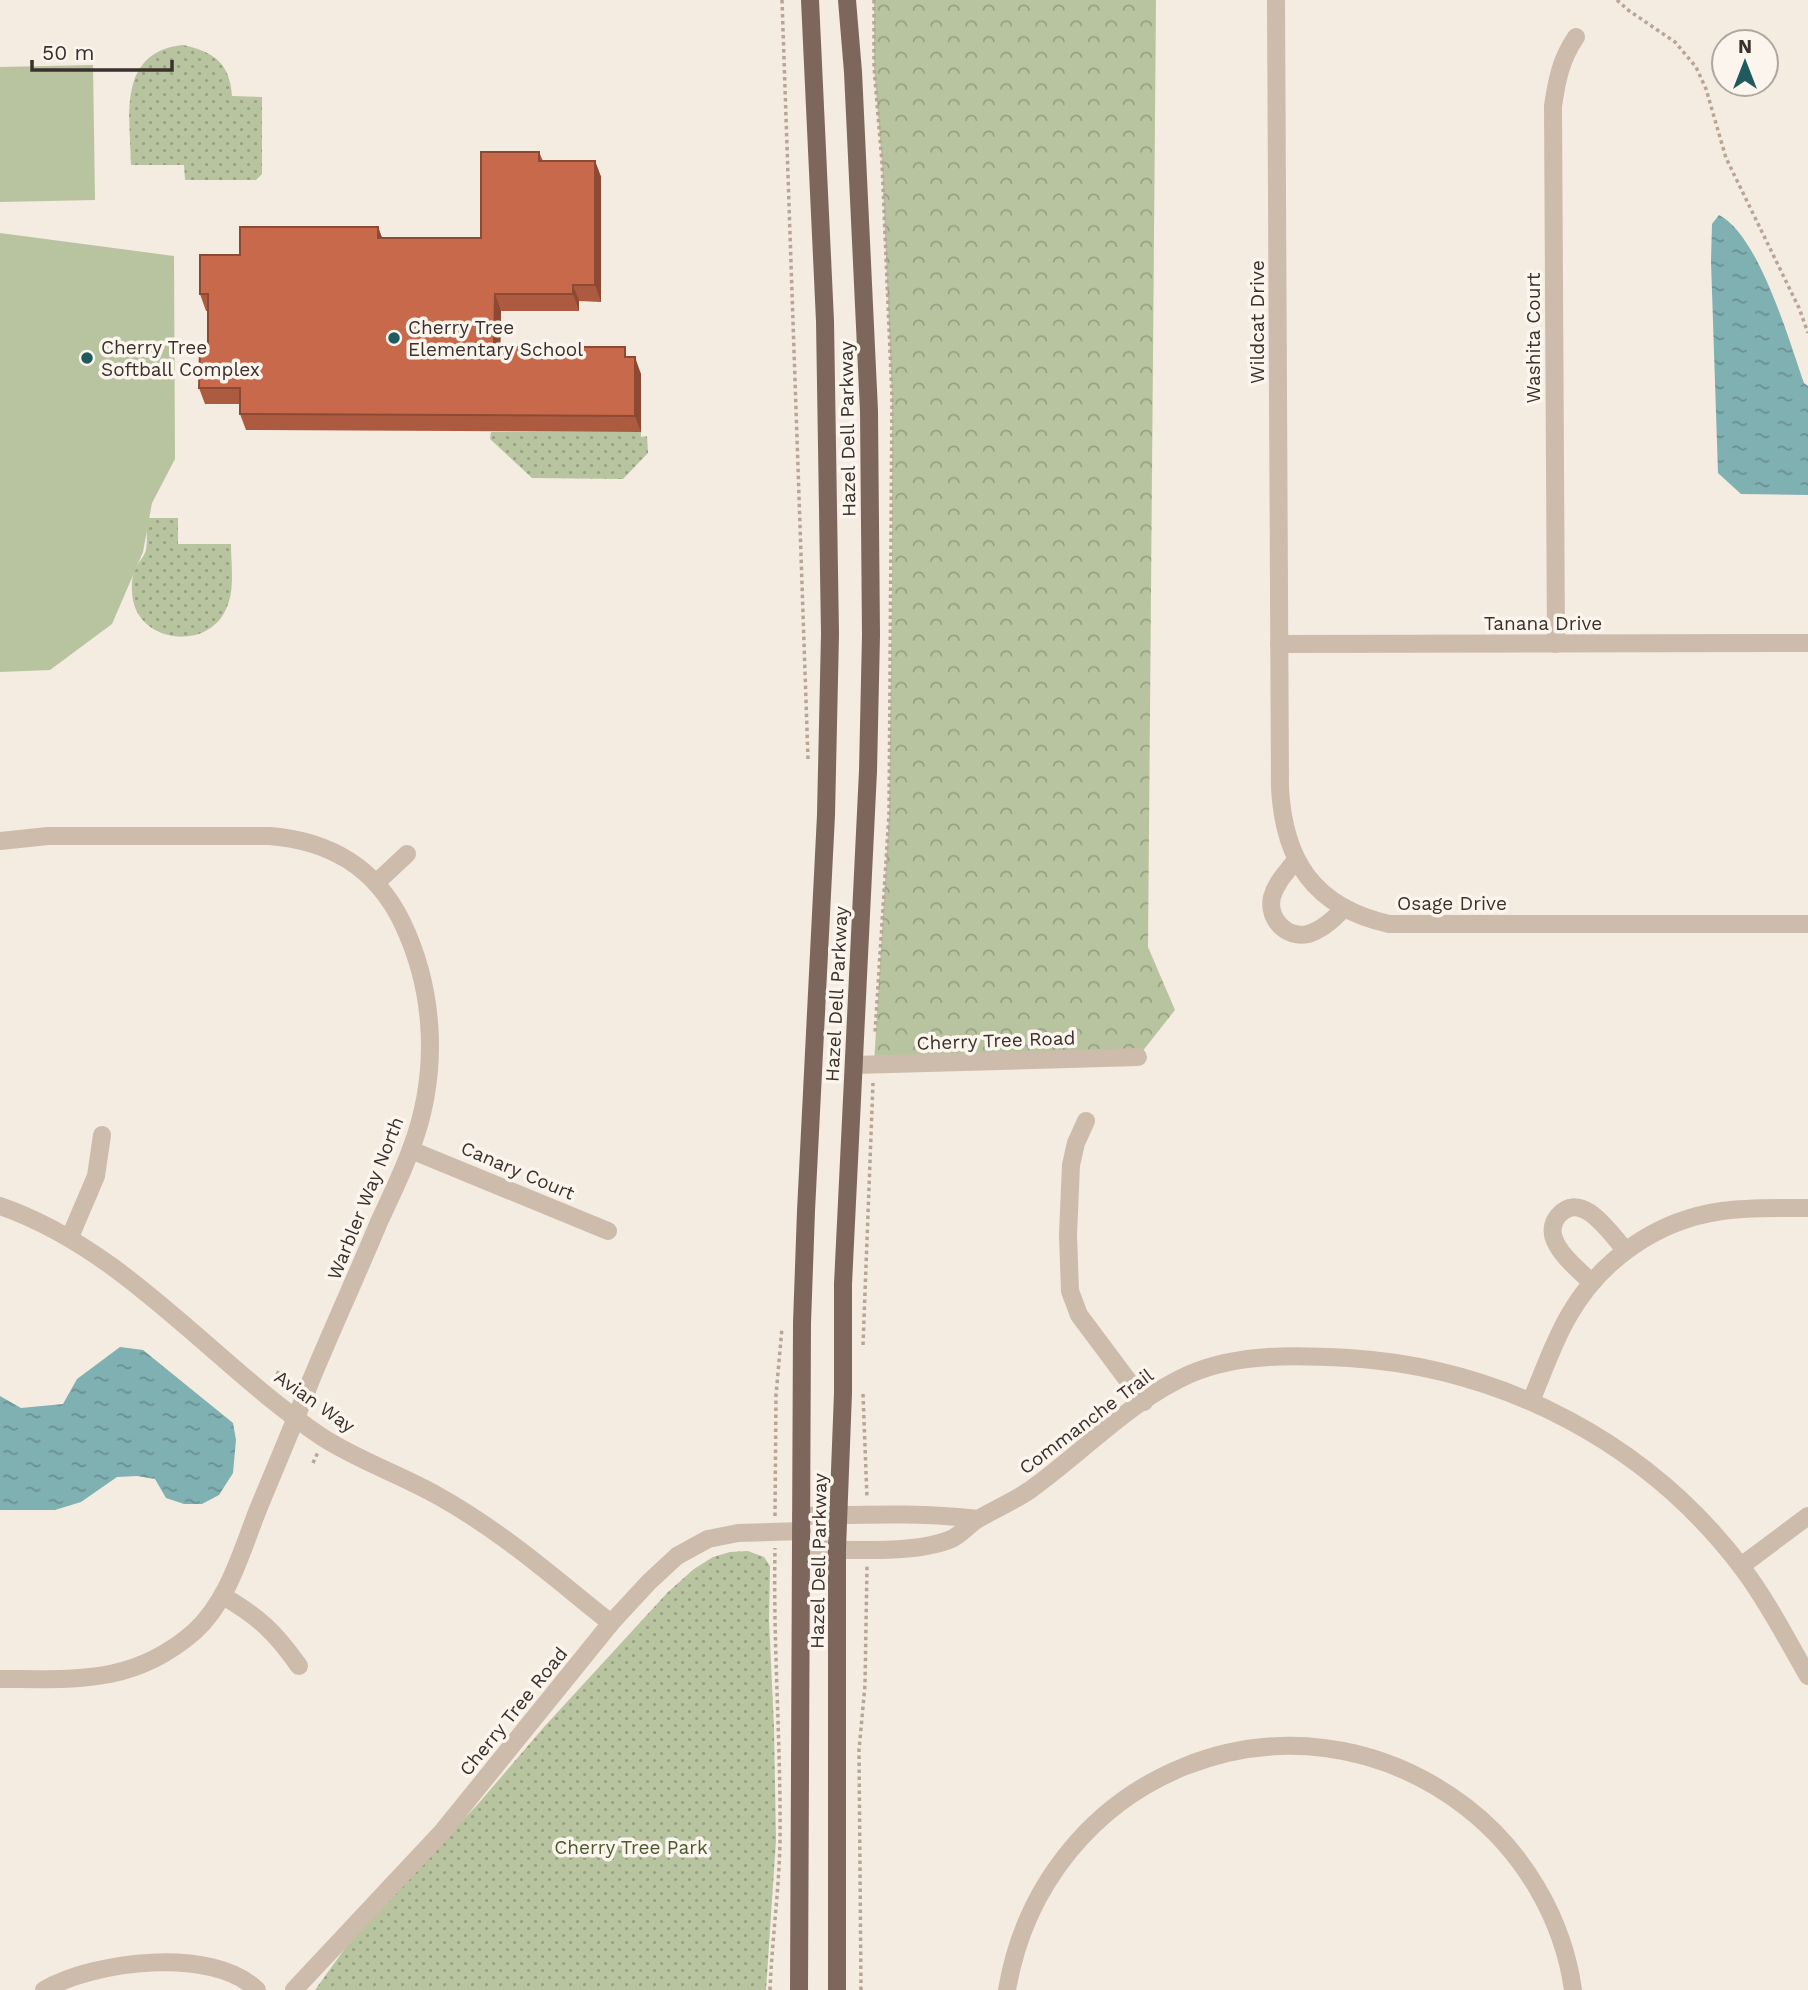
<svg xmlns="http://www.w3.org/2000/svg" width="1808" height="1990" font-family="'Work Sans',sans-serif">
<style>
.forest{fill:url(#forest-crowns)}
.park{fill:url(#park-dots)}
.garden{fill:#b8c4a0}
.water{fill:url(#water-ripples)}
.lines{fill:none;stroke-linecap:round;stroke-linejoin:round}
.path{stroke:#b9a596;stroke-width:3.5;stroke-dasharray:3.5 3.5;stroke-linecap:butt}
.minor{stroke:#cdbbac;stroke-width:18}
.major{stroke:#7d675c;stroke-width:18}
.wall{fill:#ac5a40}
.shaded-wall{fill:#8c4a34}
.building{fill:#c8694b;stroke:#8c4a34;stroke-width:2}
.poi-dot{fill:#1f5a5e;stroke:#fbf5ee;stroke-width:2.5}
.labels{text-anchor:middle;stroke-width:7;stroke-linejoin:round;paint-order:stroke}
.street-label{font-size:19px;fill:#3b302b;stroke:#fbf5ee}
.poi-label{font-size:19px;fill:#3b302b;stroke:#fbf5ee;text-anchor:start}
.park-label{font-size:19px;fill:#4a5a2e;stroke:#fbf5ee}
</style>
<defs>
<pattern id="forest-crowns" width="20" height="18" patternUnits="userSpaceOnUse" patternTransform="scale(1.75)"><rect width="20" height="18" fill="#b8c4a0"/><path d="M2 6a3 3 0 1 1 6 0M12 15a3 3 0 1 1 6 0" fill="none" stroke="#97a083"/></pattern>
<pattern id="park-dots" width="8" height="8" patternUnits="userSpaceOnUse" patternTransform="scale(1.75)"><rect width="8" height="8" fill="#b8c4a0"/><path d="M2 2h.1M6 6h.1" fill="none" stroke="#97a083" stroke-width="1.8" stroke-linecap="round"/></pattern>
<pattern id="water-ripples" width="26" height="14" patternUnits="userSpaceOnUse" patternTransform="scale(1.75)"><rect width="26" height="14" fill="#7fb0b2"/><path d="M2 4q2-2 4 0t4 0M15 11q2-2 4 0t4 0" fill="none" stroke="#699091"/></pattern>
</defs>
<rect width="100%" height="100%" fill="#f4ebe1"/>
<!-- forest -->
<path class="forest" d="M874,0h282l-8,947 27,63 -37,47 -264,7 15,-250 3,-225v-191l-10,-235 -8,-96z"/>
<!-- park -->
<g class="park">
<path d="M183,45c31,7 47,18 49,51l30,1v77l-6,6h-71l-1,-15h-53c-1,-49 -14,-113 52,-120z"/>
<path d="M491,432h150v5l6,-1 1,17 -25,26 -91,-1 -42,-39z"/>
<path d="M146,518h32v26h53c0,23 5,49 -7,69 -20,37 -83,29 -91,-13 -2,-12 -2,-26 5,-36 3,-5 7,-9 8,-14 2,-10 0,-22 0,-32z"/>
<path d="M748,1551l16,6 6,9 -1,55 5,107 2,112 -10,150h-451l36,-50 127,-136 66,-77 124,-135 26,-23 19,-12 17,-5z"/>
</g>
<!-- garden -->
<g class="garden">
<path d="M93,65l2,135 -95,2v-135z"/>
<path d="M0,233l174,23 1,203 -23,44 -9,49 -31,72 -62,46 -50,2z"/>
</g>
<!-- water -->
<g class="water">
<path d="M1719,215c40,20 70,126 85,168l4,3v109l-67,-1 -23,-21 -7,-212 1,-37z"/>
<path d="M120,1347l23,3 90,73 3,17 -3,33 -14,22 -17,9h-18l-18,-6 -11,-19 -18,-3 -20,1 -36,25 -26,8h-55v-114l21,12 42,-4 14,-25z"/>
</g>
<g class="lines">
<!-- path -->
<g class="path">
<path d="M782,0l26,759"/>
<path d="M874,0v67l8,96 10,235 -3,416 -14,219"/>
<path d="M1617,0l11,10 47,32 21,25 10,22 20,69 73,150 9,25"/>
<path d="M863,1345l10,-262"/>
<path d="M275,1381l4,-11"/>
<path d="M863,1394l4,104"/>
<path d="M330,1423l5,-10"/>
<path d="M313,1463l5,-11"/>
<path d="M775,1516l1,-121 6,-67"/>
<path d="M770,1990c2,-50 9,-99 10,-149 1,-98 -7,-195 -5,-293"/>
<path d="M861,1990l-2,-240 6,-65 2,-119"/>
</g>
<!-- minor -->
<g class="minor">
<path d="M1276,0l4,788c4,73 34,119 109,136h419"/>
<path d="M1279,644l529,-1"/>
<path d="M1556,644l-3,-538c4,-27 8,-47 23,-69"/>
<path d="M0,841l48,-5h222c60,5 105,31 132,86 34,71 37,153 9,227 -9,25 -21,49 -32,73 -22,53 -46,105 -68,158 -17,44 -36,88 -54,132 -16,41 -29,89 -63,120 -61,53 -119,47 -194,47"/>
<path d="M1296,860c-9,12 -20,22 -24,37 -5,22 15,42 36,37 14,-4 27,-16 36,-26"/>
<path d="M376,883l31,-29"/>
<path d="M854,1065l284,-8"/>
<path d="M1086,1121l-10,22 -5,22 -3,70 2,56 9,24 65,87"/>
<path d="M411,1150l197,81"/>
<path d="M0,1206c127,44 213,158 322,231 37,24 80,38 118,60 64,36 114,81 171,126"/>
<path d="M70,1237l26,-61 6,-41"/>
<path d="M1591,1282c-12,-12 -29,-25 -36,-41 -4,-8 -3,-18 3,-25 23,-28 53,18 67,34"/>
<path d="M1531,1401c12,-28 22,-58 37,-84 32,-57 89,-97 154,-106 28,-4 57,-3 86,-3"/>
<path d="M801,1516c59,-1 118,-4 177,3"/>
<path d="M801,1549c43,0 108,6 148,-9 11,-4 19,-15 29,-21 17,-10 36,-18 52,-29 52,-37 101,-90 160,-116 49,-21 107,-19 159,-16 156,10 300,86 394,211 25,33 44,71 65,107"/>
<path d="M1741,1566l67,-50"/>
<path d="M223,1596c36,21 52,36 76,70"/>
<path d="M44,1990c50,-29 168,-44 213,0"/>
<path d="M294,1990l148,-158 169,-209 38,-41 28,-26 31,-17 30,-6 64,-2"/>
<path d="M1007,1990c37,-217 283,-318 459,-183 57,44 97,111 107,183"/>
</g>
<!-- major -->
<g class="major">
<path d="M799,1990l3,-667 4,-112 20,-396 4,-181 -5,-313 -15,-321"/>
<path d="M837,1990v-441l6,-156v-109l25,-513 3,-136 -2,-224 -16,-339 -6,-72"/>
</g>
</g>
<!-- wall -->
<path class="wall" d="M539,152l4,9h52l6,16v125l-22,-1v10h-78l-1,36 129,10 12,17v58l-395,-2 -6,-16v-10h-35l-6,-16 9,-40v-37h-2l-6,-17 40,-39 138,-28 4,11h99z"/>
<!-- shaded-wall -->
<g class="shaded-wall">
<path d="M595,161l6,16v125l-6,-17z"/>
<path d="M378,227l6,16 -6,-5z"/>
<path d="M573,285l6,16v10l-6,-17z"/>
<path d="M495,294l6,17 -1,53 -6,-17z"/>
<path d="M635,357l6,17v58l-6,-16z"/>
</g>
<!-- building -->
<path class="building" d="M481,152h58v9h56v124h-22v9h-78l-1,53h131v10h10v59l-395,-2v-26h-41l1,-40h8v-54h-8v-39h40v-28h138v11h103z"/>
<!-- markers -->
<g class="poi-dot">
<circle cx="394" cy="338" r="7"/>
<circle cx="87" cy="358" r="7"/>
</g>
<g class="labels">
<!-- street labels -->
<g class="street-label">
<text transform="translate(1257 322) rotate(-90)" y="7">Wildcat Drive</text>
<text transform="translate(1533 338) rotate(-90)" y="7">Washita Court</text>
<text transform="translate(847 429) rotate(-91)" y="7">Hazel Dell Parkway</text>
<text x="1543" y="630">Tanana Drive</text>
<text x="1452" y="910">Osage Drive</text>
<text transform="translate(836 994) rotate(-87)" y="7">Hazel Dell Parkway</text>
<text transform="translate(996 1040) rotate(-2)" y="7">Cherry Tree Road</text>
<text transform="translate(518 1170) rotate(23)" y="7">Canary Court</text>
<text transform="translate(365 1198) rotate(-68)" y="7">Warbler Way North</text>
<text transform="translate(315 1401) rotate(35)" y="7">Avian Way</text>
<text transform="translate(1086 1421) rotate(-37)" y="7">Commanche Trail</text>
<text transform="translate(818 1561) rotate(-89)" y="7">Hazel Dell Parkway</text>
<text transform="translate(513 1711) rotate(-51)" y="7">Cherry Tree Road</text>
</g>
<!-- poi labels -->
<g class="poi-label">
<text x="408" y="334">Cherry Tree<tspan x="408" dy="22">Elementary School</tspan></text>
<text x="101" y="354">Cherry Tree<tspan x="101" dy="22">Softball Complex</tspan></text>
</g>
<!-- park labels -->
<g class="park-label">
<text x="631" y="1854">Cherry Tree Park</text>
</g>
</g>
<!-- north arrow -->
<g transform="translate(1745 63)"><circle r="33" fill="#fbf5ee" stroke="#aea6a0" stroke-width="2"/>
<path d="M0-5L12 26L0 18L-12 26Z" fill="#1f5a5e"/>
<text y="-10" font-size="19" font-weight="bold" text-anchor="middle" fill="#3b302b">N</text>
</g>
<!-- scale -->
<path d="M32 60v10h140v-10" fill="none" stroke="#3b302b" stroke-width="3.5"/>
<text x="42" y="60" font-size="21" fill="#3b302b" stroke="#fbf5ee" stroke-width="5" paint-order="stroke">50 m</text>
</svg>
